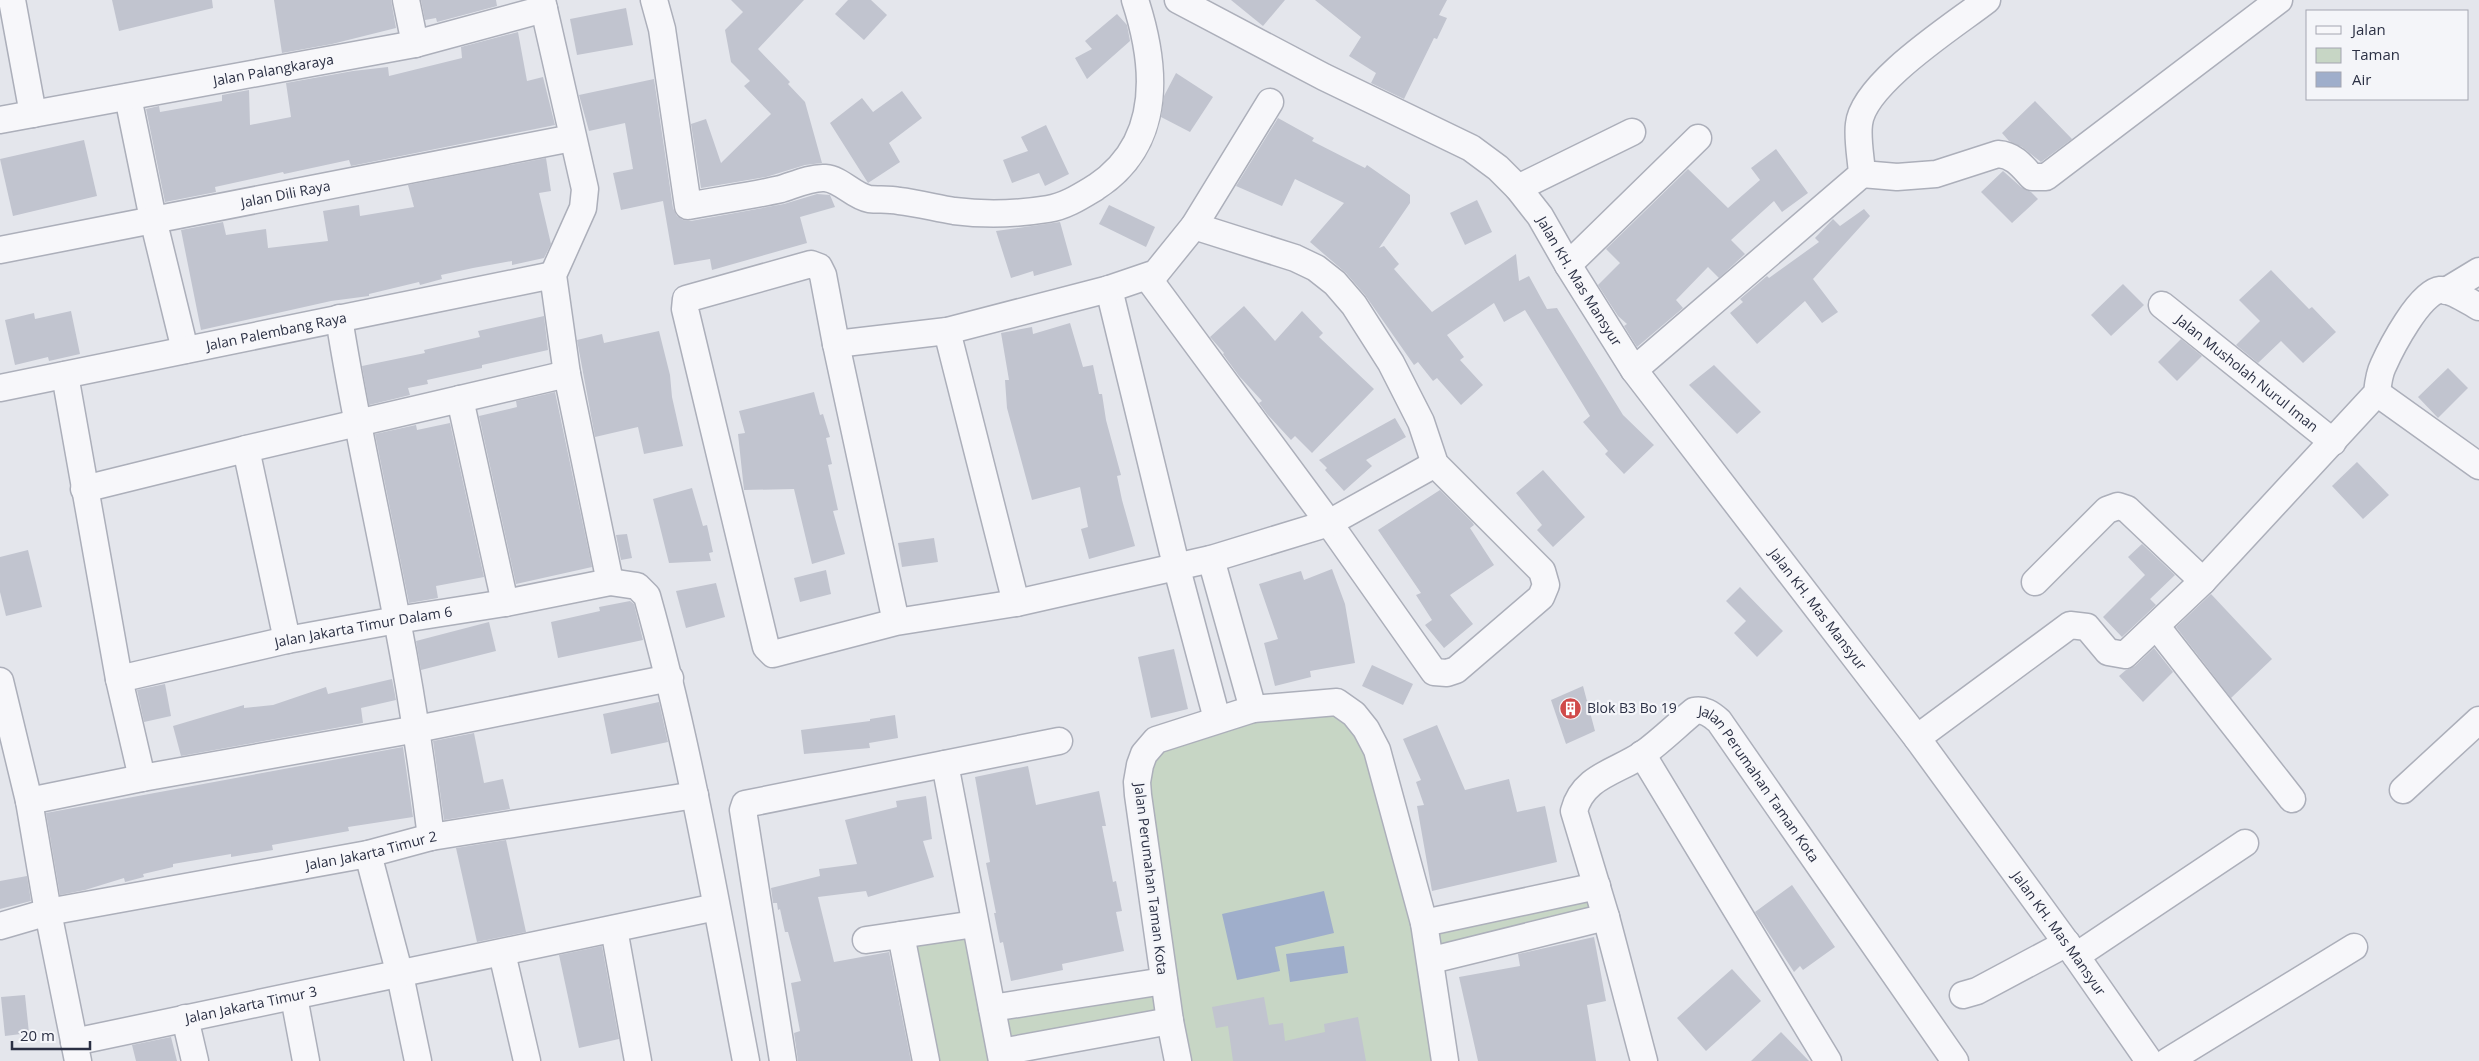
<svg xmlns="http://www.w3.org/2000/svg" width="2479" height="1061" font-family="'Open Sans',sans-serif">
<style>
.green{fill:#c7d6c5}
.water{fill:#9faecb}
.building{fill:#c1c4cf}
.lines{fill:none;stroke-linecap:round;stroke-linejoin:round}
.minor-casing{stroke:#acafba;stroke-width:29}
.minor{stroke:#f7f7fa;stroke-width:26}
.labels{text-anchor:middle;stroke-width:4.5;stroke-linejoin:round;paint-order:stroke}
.street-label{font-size:14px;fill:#2b3044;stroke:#f4f5f9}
.poi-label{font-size:14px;fill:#2b3044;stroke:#f4f5f9;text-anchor:start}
</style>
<rect width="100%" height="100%" fill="#e4e6ec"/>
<!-- green -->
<path class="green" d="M1354,714l70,208 173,-36 9,31 -174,43 13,101h-267l-8,-39 -168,39h-76l-25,-126 74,-11 17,83 172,-26 -20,-227 73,-35z"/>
<!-- water -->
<g class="water">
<path d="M1324,891l10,42 -59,14 5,24 -43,9 -15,-66z"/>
<path d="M1344,946l4,27 -58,9 -4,-28z"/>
</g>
<!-- building -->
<g class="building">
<path d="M112,0h100l1,8 -94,23z"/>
<path d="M274,0h117l5,28 -64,16 -50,9z"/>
<path d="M421,0h75l1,6 -60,16 -1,-4 -11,2z"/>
<path d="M731,0h73l-46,49 32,33 -2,2 17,18 17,61 -17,2 -39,12 -65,11 -10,-64 15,-5 15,44 50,-49 -27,-28 6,-5 -19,-19 -6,-32 18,-18z"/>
<path d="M848,0h23l16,15 -23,25 -29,-26z"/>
<path d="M1231,0h54l-22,26z"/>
<path d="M1315,0h132l-8,15 8,3 -10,21 -3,-1 -30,61 -33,-16 5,-10 -27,-17 12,-19z"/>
<path d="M626,8l7,37 -56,10 -7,-36z"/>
<path d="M1117,14l10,11 3,16 -43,38 -12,-21 17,-9 -7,-8z"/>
<path d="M518,32l9,49 16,-4 12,48 -204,41 -2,-6 -65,14 -1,-2 -68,15 1,5 -51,10 -19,-93 13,-3 1,6 62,-11v-6l27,-5 1,35 41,-8 -5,-34 67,-12 35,-4 1,9 73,-18 -1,-11z"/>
<path d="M1176,73l37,24 -23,35 -29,-15 3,-21z"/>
<path d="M654,79l19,129 4,8 6,4 8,1 93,-17 33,-10 13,1 5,12 -35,10 7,26 -95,27 -2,-11 -36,6 -11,-64 -42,9 -8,-37 20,-4 -8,-46 -36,8 -10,-36z"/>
<path d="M902,91l20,27 -33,25 11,19 -32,21 -38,-60 32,-25 11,14z"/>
<path d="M2035,101l37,38 -31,23 -19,-15 -13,-6 -7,-8z"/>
<path d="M1278,118l36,20 -2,3 53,27 2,-3 43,30v8l-31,45 5,-2 15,18 -5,5 38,43 84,-58 3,27 10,-5 18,33 10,-1 66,107 31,30 -30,29 -19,-20 3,-3 -25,-29 7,-6 -65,-106 -21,12 -10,-19 -47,32 17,22 -4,3 23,25 -22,20 -24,-27 -4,3 -15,-19 -4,3 -49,-70 -19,-22 -36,-31 34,-39 -49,-24 -13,27 -46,-20z"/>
<path d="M1046,125l23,49 -24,12 -6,-13 -27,10 -9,-23 25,-9 -7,-14z"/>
<path d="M84,140l13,56 -84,20 -13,-57z"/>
<path d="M1776,149l32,44 -26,19 -8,-11 -43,39 14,14 -26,24 -11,-11 -32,33 7,8 -46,39 -13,-21 3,-2 -9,-8 -20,-31 22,-22 -14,-14 82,-80 40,39 32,-28 -9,-12z"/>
<path d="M546,158l5,33 -12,2 12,51 -7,14 -32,7v-4l-39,7 -32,7 1,4 -22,6 -1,-3 -50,12v2l-38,5 -130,29 -20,-100 42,-8 3,13 40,-6 2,19 60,-7 -5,-30 36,-6 1,11 54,-9 -6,-22z"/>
<path d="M2003,171l18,16 10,5 7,7 -26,24 -31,-31z"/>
<path d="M1477,200l15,32 -27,13 -15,-32z"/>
<path d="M1109,205l46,22 -9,20 -47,-23z"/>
<path d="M1864,209l6,7 -57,63 25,33 -16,11 -17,-22 -48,43 -27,-31 13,-11 -3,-3 27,-23 2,2 50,-36 -4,-4 18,-19 7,7z"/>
<path d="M1060,222l12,43 -38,11 -1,-5 -22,7 -15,-47z"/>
<path d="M2271,270l38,39 3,-2 24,25 -33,31 -22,-22 -23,22 -22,-18 24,-24 -21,-21z"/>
<path d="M2123,284l21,21 -33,31 -20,-21z"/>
<path d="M1244,306l31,35 27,-30 21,22 -4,4 55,52 -62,64 -17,-17 -4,4 -24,-26 -8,-11 3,-2 -23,-25 -16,-22 1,-1 -14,-16z"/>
<path d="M71,311l9,43 -31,7 -1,-4 -33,8 -10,-45 29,-7 1,6z"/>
<path d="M544,316l4,34 -66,15v3l-55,12 1,4 -20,4 2,7 -41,10 -7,-39 63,-13 -1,-3 56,-13 -2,-6z"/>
<path d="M1070,323l13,44 10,-2 6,29h3l4,26 15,55 -4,1 5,24 13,46 -46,13 -8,-30 7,-2 -8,-40 -48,13 -25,-92 -2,-28h4l-8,-47 31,-6 1,7z"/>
<path d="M659,331l11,44 2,22 11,49 -39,8 -6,-27 -43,10 -18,-97 25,-6 2,9z"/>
<path d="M2181,339l21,17 -25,25 -19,-19z"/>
<path d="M1714,365l47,47 -24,22 -48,-49z"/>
<path d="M2448,368l20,20 -30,30 -20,-21z"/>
<path d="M555,392l37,175 -76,17 -37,-168 38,-9 -1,-6z"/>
<path d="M814,392l6,23 3,-1 7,23 -4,1 6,26 -4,1 10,45 -5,1 12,43 -33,10 -18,-75 -50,1 -6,-56 7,-1 -6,-22z"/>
<path d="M1395,418l11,19 -40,23 6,6 -28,25 -19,-21 2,-2 -8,-8z"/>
<path d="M450,423l34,154 -48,9 2,12 -29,5 -34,-169 41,-9 1,5z"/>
<path d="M2357,462l32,33 -26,24 -31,-33z"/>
<path d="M1543,470l42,47 -32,30 -16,-17 5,-5 -26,-32z"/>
<path d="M692,488l11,38 4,-1 6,27 -4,1 2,8 -42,2 -16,-64z"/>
<path d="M1440,490l32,32 2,3 -4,3 24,37 -44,30 23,29 -29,24 -19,-23 7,-5 -16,-25 5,-2 -43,-63z"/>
<path d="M627,534l5,24 -11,2 -5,-25z"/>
<path d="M934,538l4,24 -36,5 -4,-24z"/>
<path d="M2142,544l33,31 -25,24 6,6 -34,32 -19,-20 42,-42 -17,-18z"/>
<path d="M28,550l14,57 -36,9 -6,-24v-35z"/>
<path d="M1332,569l13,35 10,59 -45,8 1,6 -36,9 -11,-43 14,-4 -19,-55 42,-13 3,9z"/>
<path d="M826,570l5,24 -31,8 -6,-24z"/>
<path d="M716,583l9,34 -39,11 -10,-37z"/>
<path d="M1740,587l43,44 -26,26 -23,-24 12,-12 -20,-20z"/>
<path d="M2211,594l61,65 -41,39 -55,-71z"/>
<path d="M630,601l4,3 9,36 -85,18 -7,-36 49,-11 -1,-4z"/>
<path d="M489,622l7,29 -75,19 -5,-29z"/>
<path d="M2154,648l19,24 -30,30 -24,-26 7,-6 9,-4z"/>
<path d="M1174,649l14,60 -37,9 -13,-61z"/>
<path d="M1372,665l41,19 -10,21 -41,-19z"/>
<path d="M392,679l4,21 -35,8 2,15 -182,33 -8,-30 71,-21v3l29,-3 53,-18 2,7z"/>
<path d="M165,684l6,32 -27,6 -7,-32z"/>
<path d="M1583,686l12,45 -29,13 -15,-44z"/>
<path d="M659,702l9,40 -57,12 -8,-40z"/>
<path d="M895,715l3,23 -29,5 1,5 -66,6 -3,-24 69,-9v-2z"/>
<path d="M1437,725l28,65 44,-11 8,33 28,-6 12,56 -125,29 -15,-85 7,-1 -8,-23 5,-2 -18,-41z"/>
<path d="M474,733l10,50 19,-4 7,30 -66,11 -11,-79z"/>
<path d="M403,747l10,70 -65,10 1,4 -77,14 1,5 -42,7v-3l-58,10v3l-30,7 1,3 -19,5 -1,-4 -39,12 -25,5 -14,-82z"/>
<path d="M1028,766l8,39 63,-14 7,35h-4l11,56 3,-1 6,30 -6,1 8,39 -62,13 1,6 -52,11 -8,-39 -3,1 -6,-30h2l-10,-50 4,-1 -15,-85z"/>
<path d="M926,796l6,43 -9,2 11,36 -66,20 -2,-6 -48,6 16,65 55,-10 22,109h-113l-4,-28 6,-2 -9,-48 10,-2 -13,-49h-3l-5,-23 -2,1 -1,-7h-4l-2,-15 49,-12 -1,-7 38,-5 -12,-44 52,-13 -1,-6z"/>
<path d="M506,840l20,92 -49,10 -21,-94z"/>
<path d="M27,876l4,25 -31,8v-28z"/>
<path d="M1792,885l43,62 -32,23 -3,-4 -6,6 -39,-60z"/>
<path d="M1594,937l12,64 -19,4 9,56h-118l-19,-84 61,-11 -2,-12z"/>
<path d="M602,946l17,93 -40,9 -20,-93z"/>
<path d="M1732,969l29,32 -55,50 -29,-33z"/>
<path d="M25,995l4,38 -24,3 -4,-39z"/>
<path d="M1264,997l5,28 14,-2 2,18 40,-9 -1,-8 34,-7 8,44h-133l-5,-35 -12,2 -4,-21z"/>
<path d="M1781,1032l28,29h-58z"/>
<path d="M171,1037l6,24h-41l-4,-16z"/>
</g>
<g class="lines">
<defs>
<g id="minor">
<path d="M12,0l21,114"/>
<path d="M406,0l9,44"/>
<path d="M542,0l43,189 -2,19 -30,67 14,99 43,208"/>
<path d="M654,0l8,29 26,177c31,-6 62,-10 93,-17 13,-4 30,-12 44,-11 16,1 28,18 44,21 10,1 20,0 30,2 18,2 37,7 55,10 32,4 63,3 94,-2 18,-3 33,-13 48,-22 67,-44 61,-120 39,-187"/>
<path id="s1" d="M1178,0l146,77 147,71 27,20 20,20 22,28 28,49 66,105 283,368 159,218 73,105"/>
<path d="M128,97l25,122 32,131"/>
<path id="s2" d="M0,120l415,-76 129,-35"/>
<path d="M1862,174l35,3 39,-3 62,-20c16,1 24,12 34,23h14l233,-177"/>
<path d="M1518,188l114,-56"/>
<path id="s3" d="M0,250l572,-112"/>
<path d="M1568,265l130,-127"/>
<path d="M1148,278l181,245 105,149 13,1 9,-3 85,-73 5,-12 -4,-14 -107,-107 -14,-42 -30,-59 -37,-58 -19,-22 -19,-15 -21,-10 -101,-32"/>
<path d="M1109,289l67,276 41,154"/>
<path d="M2446,291l33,-20"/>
<path id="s4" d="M2162,305l171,137"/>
<path d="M339,318c16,102 39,201 58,302 14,72 25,145 34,217"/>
<path d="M947,331l69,272"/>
<path d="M836,344l111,-13 162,-42 47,-16 38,-47 76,-124"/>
<path d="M1634,370l228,-196c-1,-16 -5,-35 -3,-50 4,-41 96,-99 128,-124"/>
<path d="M65,375l54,304 23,99"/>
<path id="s5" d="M0,388l553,-113"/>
<path d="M2377,393l102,73"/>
<path d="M460,399l45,204"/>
<path d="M246,449l321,-75"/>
<path d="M84,489l162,-40 41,191"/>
<path d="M1211,559l42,150"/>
<path d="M2035,582l72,-72 11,-4 9,3 76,72"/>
<path d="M896,622l-60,-278 -13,-69 -4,-8 -8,-3 -125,35 -1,10 81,338 7,7 123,-32 120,-19 195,-44 118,-36 106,-59"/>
<path d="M2157,627l135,172"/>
<path id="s6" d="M119,679l168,-39 110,-20 108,-17 105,-21 27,4 10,10c43,153 69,309 99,465"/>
<path d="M0,681l29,120 19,111 30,149"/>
<path d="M1917,738l153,-113 17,2 21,25 17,3 78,-74 174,-188c1,-9 2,-19 6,-27 8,-18 37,-74 57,-76 12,-1 29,12 39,17"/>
<path d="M1642,754l186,307"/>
<path d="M945,764l57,297"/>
<path d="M2403,790l76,-70"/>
<path d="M29,801l113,-23 275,-49 253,-51"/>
<path d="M368,854l32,121 18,86"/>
<path d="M1424,923l173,-37"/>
<path id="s7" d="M0,926l48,-14 320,-58 63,-17 264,-42"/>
<path d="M614,929l24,132"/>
<path d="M901,935l25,126"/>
<path d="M866,940l109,-16"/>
<path d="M502,953l25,108"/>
<path d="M2076,956l169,-113"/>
<path d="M1432,960l174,-43"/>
<path d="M1963,995l14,-4 90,-48"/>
<path d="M294,997l12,64"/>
<path d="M992,1008l172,-27"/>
<path d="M185,1018l10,43"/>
<path id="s8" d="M74,1042l642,-135"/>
<path d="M1001,1052l169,-31"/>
<path d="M783,1061l-40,-251 2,-6 314,-63"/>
<path d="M1178,1061l-8,-40 -32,-226 -1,-13 3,-17 4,-11 12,-14 97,-31 84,-7 17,12 12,15 11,21 47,173 21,138"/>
<path id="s9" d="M1644,1061l-38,-144 -32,-106c9,-35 43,-39 69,-57 18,-13 34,-29 51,-43 10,-2 17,3 25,10l236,340"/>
<path d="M2168,1061l186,-114"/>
</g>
</defs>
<!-- minor casing -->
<use href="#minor" class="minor-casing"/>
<!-- minor -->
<use href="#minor" class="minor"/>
</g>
<!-- icons -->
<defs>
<symbol id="building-disc" viewBox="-11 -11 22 22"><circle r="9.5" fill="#d04a4a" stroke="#f4f5f9"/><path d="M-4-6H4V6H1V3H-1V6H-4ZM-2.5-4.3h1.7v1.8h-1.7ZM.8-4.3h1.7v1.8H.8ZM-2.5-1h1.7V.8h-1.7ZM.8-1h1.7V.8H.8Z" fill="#fff"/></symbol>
</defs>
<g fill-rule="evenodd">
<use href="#building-disc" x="1558" y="696" width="25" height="25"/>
</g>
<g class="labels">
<!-- street labels -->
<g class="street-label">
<text dy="5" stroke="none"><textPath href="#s2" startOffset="278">Jalan Palangkaraya</textPath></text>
<text dy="5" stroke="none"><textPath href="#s3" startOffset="291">Jalan Dili Raya</textPath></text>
<text dy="5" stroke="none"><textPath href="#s1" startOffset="502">Jalan KH. Mas Mansyur</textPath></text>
<text dy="5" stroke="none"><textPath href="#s5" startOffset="282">Jalan Palembang Raya</textPath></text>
<text dy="5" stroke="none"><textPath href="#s4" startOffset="109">Jalan Musholah Nurul Iman</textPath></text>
<text dy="5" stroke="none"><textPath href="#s1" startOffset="908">Jalan KH. Mas Mansyur</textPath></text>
<text dy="5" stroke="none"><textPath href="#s6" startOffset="250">Jalan Jakarta Timur Dalam 6</textPath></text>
<text dy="5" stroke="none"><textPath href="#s9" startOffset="520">Jalan Perumahan Taman Kota</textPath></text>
<text dy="5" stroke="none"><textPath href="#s7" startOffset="379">Jalan Jakarta Timur 2</textPath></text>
<text transform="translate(1151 879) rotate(83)" y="5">Jalan Perumahan Taman Kota</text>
<text dy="5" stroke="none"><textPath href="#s1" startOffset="1312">Jalan KH. Mas Mansyur</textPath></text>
<text dy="5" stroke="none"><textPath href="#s8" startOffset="181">Jalan Jakarta Timur 3</textPath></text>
</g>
<!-- poi labels -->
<g class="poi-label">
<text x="1587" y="713">Blok B3 Bo 19</text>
</g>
</g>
<!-- legend -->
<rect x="2306" y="10" width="162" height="90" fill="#f4f5f9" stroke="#a4a6b1"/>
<rect x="2316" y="26" width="25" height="8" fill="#f7f7fa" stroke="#a4a6b1"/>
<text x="2352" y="35" font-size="15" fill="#2b3044">Jalan</text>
<rect x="2316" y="48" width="25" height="15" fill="#c7d6c5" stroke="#a4a6b1"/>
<text x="2352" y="60" font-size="15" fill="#2b3044">Taman</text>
<rect x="2316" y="72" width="25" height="15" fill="#9faecb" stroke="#a4a6b1"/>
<text x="2352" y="85" font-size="15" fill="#2b3044">Air</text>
<!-- scale -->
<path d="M12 1041v8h78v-8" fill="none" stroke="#2b3044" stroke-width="2.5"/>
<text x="20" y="1041" font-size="15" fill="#2b3044" stroke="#f4f5f9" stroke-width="4" paint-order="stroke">20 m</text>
</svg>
